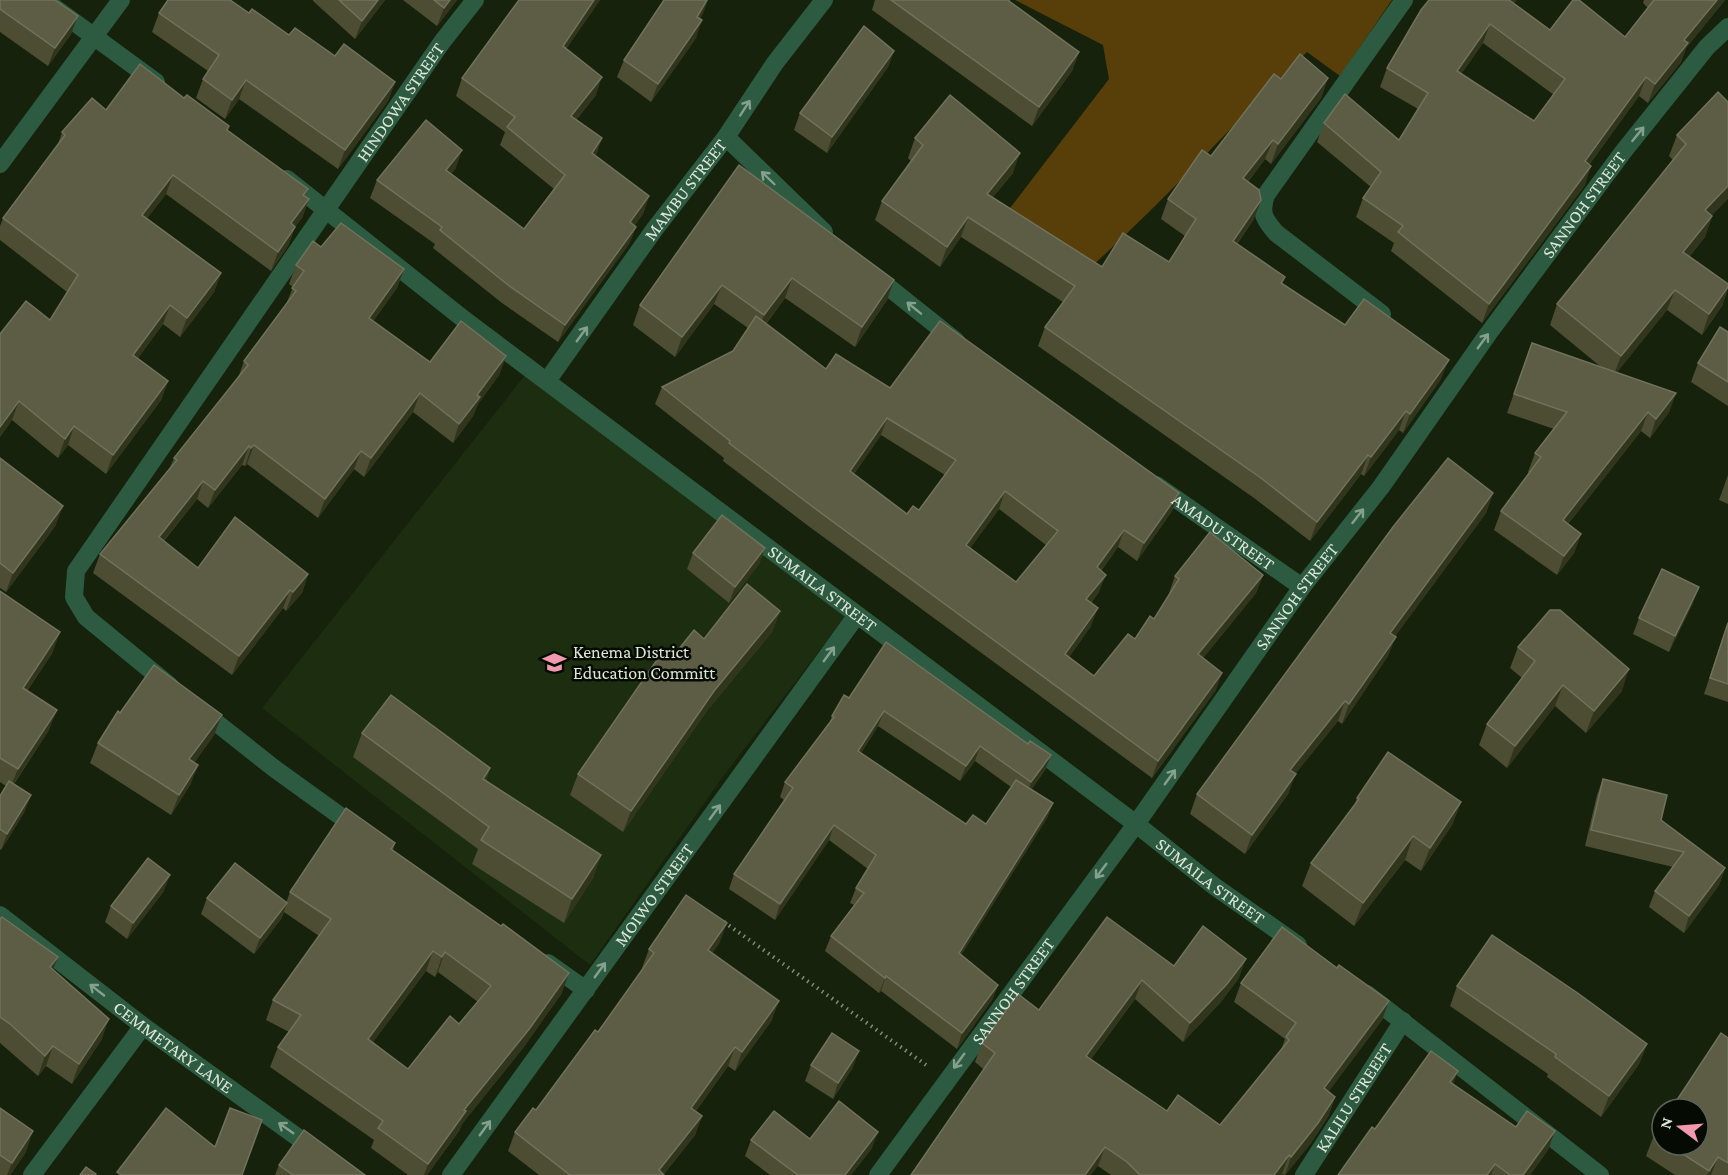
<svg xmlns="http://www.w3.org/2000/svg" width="1728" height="1175" font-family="'Crimson Pro',serif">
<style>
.built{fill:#1d2d10}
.forest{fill:#583f0a}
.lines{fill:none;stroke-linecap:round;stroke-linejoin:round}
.path{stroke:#818b79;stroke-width:4;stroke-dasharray:1.5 4.5;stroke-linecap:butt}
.minor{stroke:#2c5b41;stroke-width:18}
.wall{fill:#4c4d32;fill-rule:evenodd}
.shaded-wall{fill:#30351c}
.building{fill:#5c5d44;stroke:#70725b;stroke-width:1.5;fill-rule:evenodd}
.oneway{stroke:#85a08c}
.labels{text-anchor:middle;stroke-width:5;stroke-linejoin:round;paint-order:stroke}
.street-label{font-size:18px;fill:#dee6d8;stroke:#050a03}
.poi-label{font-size:18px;fill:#dee6d8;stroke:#050a03;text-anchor:start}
</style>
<rect width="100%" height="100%" fill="#16220c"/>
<!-- built -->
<path class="built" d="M526,374l320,242 -124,162 -132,187 -328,-257z"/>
<!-- forest -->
<path class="forest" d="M1015,0h377l-52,76 -33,-24c-73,71 -140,146 -215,214l-85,-54 102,-133 -6,-34z"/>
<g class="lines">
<!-- path -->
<path class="path" d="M724,922l205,145"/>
<!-- minor -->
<g class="minor">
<path d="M44,0l112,82"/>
<path d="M726,137l98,95"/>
<path d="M0,164l121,-164"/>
<path id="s1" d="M287,179l179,142 670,503 78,62 84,59"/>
<path d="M872,274l84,67"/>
<path d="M1382,314l-106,-81c-12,-14 -16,-20 -10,-38l138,-195"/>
<path id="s2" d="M547,381l107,-151 72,-93 49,-74 49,-63"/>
<path id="s3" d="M1156,485l146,102"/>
<path id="s4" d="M170,686l-84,-69 -12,-20 2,-26 366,-529 33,-42"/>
<path d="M199,709l76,60 86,62"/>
<path id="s5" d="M0,915l143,111 207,149"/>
<path d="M548,963l38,27"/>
<path d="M1367,994l233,181"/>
<path d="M32,1175l111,-149"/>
<path id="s6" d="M451,1175l406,-560"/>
<path id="s7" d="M878,1175l258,-351 166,-237 79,-100 107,-153 135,-182 84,-105 21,-20"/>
<path id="s8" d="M1304,1175l99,-154"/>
</g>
</g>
<!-- wall -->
<g class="wall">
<path d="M0,0l78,16 -7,18 -23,32 -48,-34z"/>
<path d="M313,0h72l-30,39 -42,-38z"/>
<path d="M403,0h54l-20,26z"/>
<path d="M519,0h81l-34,49 30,46 -20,25 20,36 53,40 -6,18 -9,12 2,1 -7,17 -71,98 -56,-39 -69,-55 2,-4 -65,-46 7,-18 79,-12 -5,6 73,55 30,-40 -54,-44 5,-13 -49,-36 6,-18z"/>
<path d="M664,0h44l-8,19 -4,19 -45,64 -34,-25 7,-17z"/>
<path d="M875,0h135l-1,1 70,51 -7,19 -40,55 -160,-116z"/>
<path d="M1644,0h81l-39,48 -5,14 -33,41 -9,-7 -50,69 -4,20 -103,138 -91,-72 3,-8 -38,-26 7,-19 8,-11 -54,-45 7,-19 75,17 19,-31 -38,-22 7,-19 127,-64 36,26 75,7 23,-29 -5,-5zM1483,43l71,52 -20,26 -73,-47z"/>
<path d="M159,13h90l40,22 46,21 60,26 -7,19 -50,68 -99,-70 -14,20 -29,-21 7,-19 5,-8 -56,-39z"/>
<path d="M894,51l-6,16 -61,86 -33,-23 6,-17z"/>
<path d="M1328,78l-7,20 -50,66 -6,-5 -17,23 6,37 -17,25 48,33 -3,7 63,41 96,54 -38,54 -4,-3 -35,46 -3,-2 -51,67 -56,-43 -216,-152 7,-19 18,-25 -102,-65 -21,30 -65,-47 7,-19 29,-40 -3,-3 7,-20 98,35 -20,24 109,70 67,-5 16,-26 -24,-17 7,-20 43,-43 70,-77z"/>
<path d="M1718,92l-6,124 -7,21 -16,20 39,27v4l-6,18 -20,29 -35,-25 -50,62 59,21 -7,19 -19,26 -9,-7 -73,93 13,10 -7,19 -17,22 -63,-45 7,-19 28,-38 -1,-1 7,-19 19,-24 -47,-16 18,-51 76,5 -51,-42 7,-21 116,-144 -4,-4 8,-21z"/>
<path d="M106,110l122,21 80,58 -3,7 4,3 -7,19 -7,9 -7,19 -17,25 -105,-77 -19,24 74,55 -7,19 -34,45 -17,-13 -25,34 30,23 -7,19 -55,74 -38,-29 -10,13 -46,-38 -12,17v-103l50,-14 17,-28 -67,-52v-14l3,-8 54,-71 5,-15z"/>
<path d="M739,165l155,115 -7,20 -32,47 -70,-49 -19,26 60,45 64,19 289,105 -7,18 -35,50 -19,-14 -17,24 -2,21 -8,11v23l-22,31 25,19 41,-37 19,-20 15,-25v-1l6,-17 88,-1 -7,18 -53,65 13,32 -64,88 -345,-253 -84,-64 1,-3 -69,-54 7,-17 71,-36 15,-23 -34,-24 -39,53 -42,-32 7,-20zM881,435l64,40 -26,35 -12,4 -53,-40zM999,509l47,36 -30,37 -46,-34z"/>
<path d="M321,247l83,22 -7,19 -24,33 57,41 76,-6 -7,19 -21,29 -5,12 -20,27 -40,-31 -49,65 -10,-8 -36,49 -71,-54 -2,2 -3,-1 -34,43 -11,-9 -33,42 34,27 110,6 -6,19 -16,18 -3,-3 -51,67 -139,-102 7,-19 70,-87 4,-9 64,-80 6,-17 41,-54 8,-20 -4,-3 7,-19z"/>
<path d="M1728,332v74l-37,-24 7,-19z"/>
<path d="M0,458l56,67 -50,67 -6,-4z"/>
<path d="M1728,475v29l-9,-4z"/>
<path d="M1493,493l-7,20 -91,123 -7,20 -46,68 -4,-3 -43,53 -7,20 -43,60 -55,-40 7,-20z"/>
<path d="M765,548l-6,16 -30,39 -42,-34 6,-16z"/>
<path d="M0,591l53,61 -26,39 22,39 -35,54 11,27 -24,39 -1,-1v-53l6,-10 -6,-4z"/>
<path d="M1693,603l-24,49 -36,-18 6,-16z"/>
<path d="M780,611l-8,21 -66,80 -83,120 -53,-37 8,-21 92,-114 34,-21z"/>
<path d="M1728,621v81l-24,-8z"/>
<path d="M1518,647l104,44 -36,42 -31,-27 -48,62 -28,-23 8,-21 35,-46 -12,-10z"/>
<path d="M849,698l179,46 23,11 -6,15 -14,20 22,13 -6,15 -86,137 37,30 -6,15 -35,49 -76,-58 -2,2 -54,-42 6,-15 23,-31 -4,-2 6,-15 12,-19 -39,-29 -54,80 -46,-31 5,-15 50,-74 -4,-3 5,-15 44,-58 3,-8zM878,726l82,55 15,-20 36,26 -25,37h-20l-105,-71z"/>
<path d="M120,713l102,2 -8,20 -20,28 4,2 -8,20 -19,30 -81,-52 8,-20z"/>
<path d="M362,733l128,35 -4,13 115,74 -8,23 -29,45 -92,-59 6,-15 -125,-92z"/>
<path d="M1603,779l58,41 64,48 -6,17 -35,48 -35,-26 6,-16 18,-24 -88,-21 12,-51z"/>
<path d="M1357,798l104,4 -9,23 -31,46 -16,-11 -51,66 -52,-40 9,-23 43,-57z"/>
<path d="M395,843l-2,7 169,143 -39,55 -61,76 -3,7 -32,44h-19l-37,-27 3,-8 -104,-73 8,-20 11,-15 -23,-12 7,-20 46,-64 -35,-24 -3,7 -27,35 -53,-40 6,-16 79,5 4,-11zM426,971l9,6 3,-5 40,30 -19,22 -51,45 -35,-27z"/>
<path d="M164,891l-37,48 -22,-17 6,-16z"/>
<path d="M0,919l53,50 49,70 -30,45 -26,-18 -8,10 -38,-33z"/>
<path d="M720,942l-8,11 60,67 -37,51 -7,-5 -32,45 6,5 -7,19 -31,39v1h-125l-31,-24 7,-19 21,-22 62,-78 45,-63 -1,-1 7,-19z"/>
<path d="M1174,966l65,12 -19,25 -37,39 -48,-43 -44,60 76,52 53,14 61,-75 4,-11 -51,-37 7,-19 96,-15 52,33 -7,19 -54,72 7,5 -7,20 -17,26 -26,32 -3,-1 -1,1h-170l-13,-9 -123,-104 7,-19 57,-33z"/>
<path d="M1457,986l190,58 -8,20 -38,53 -54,-40 1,-3 -98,-68z"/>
<path d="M1728,1038v137h-53l-29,-19 8,-21 8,-12v22h36z"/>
<path d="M811,1065l42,2 -20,32 -28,-18z"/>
<path d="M1453,1085l63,42 39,4 -7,19 -18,25h-192l37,-46z"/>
<path d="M0,1108l26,44 -16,23h-10z"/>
<path d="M810,1139l62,9 -21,27h-81l-25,-19 6,-16z"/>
<path d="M279,1165l86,10h-90z"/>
</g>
<!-- shaded-wall -->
<g class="shaded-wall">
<path d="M378,0h7l-30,39 7,-18z"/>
<path d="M450,0h7l-20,26 7,-18z"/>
<path d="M594,0h6l-44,63 7,-17z"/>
<path d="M703,0h5l-5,14 -13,20z"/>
<path d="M1509,0h8l-14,19z"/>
<path d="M1717,0h8l-39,48 -5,14 -33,41 7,-19 29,-44z"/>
<path d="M78,16l-7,18 -23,32 7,-18z"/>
<path d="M702,20l-6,18 -45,64 7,-18z"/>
<path d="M1490,24l-7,19 -33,47 7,-19z"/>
<path d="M894,51l-6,16 -61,86 5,-16z"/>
<path d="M1079,52l-7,19 -40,55 7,-19z"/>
<path d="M602,77l-6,18 -32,39 7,-18z"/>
<path d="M1646,77l-7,19 -61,84 7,-19z"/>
<path d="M1328,78l-7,20 -50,66 7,-20z"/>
<path d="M246,80l-7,19 -14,20 7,-19z"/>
<path d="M395,82l-7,19 -50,68 7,-19z"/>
<path d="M602,138l-6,18 -4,-3z"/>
<path d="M1273,140l-8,19 -29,39 7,-20z"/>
<path d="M462,150l-6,18 -17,20 7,-18z"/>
<path d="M1020,153l-7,20 -33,40 7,-19z"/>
<path d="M1591,166l-6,19 -103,138 7,-19z"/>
<path d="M173,175l-7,19 -31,40 7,-19z"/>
<path d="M1728,186v13l-31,32 8,-21z"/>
<path d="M649,196l-6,18 -19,26 6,-18z"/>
<path d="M309,199l-7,19 -18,24 7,-19z"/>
<path d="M1261,200l-7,19 -29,41 8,-19z"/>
<path d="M1712,216l-7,21 -30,36 8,-21z"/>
<path d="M968,217l-7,20 -21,30 7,-20z"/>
<path d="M295,227l-7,19 -17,25 7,-19z"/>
<path d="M636,227l-7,17 -71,98 7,-17z"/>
<path d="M404,269l-7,19 -35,49 7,-19z"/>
<path d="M221,273l-7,19 -34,45 7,-19z"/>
<path d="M792,278l-7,20 -28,37 7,-20z"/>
<path d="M894,280l-7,20 -32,47 7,-20z"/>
<path d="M722,285l-8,19 -39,53 7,-20z"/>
<path d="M1728,287l-6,19 -20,29 7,-21z"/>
<path d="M1675,290l-8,20 -54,67 8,-21z"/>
<path d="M170,305l-7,19 -37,50 7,-19z"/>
<path d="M506,356l-7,19 -21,29 -5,12 -20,27 6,-19 18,-29z"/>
<path d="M1449,360l-8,19 -38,54 7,-19z"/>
<path d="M168,381l-7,19 -55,74 7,-19z"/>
<path d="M420,393l-7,19 -49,65 7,-19z"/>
<path d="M1676,393l-7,19 -19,26 6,-19z"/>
<path d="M19,401l-7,19 -12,17v-10z"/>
<path d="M1406,411l-7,19 -35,46 7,-19z"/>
<path d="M1648,412l-7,19 -85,108 7,-19z"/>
<path d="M887,418l-6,17 -38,54 7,-18z"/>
<path d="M74,426l-6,19 -10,13 7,-19z"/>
<path d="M254,445l-7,19 -2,2 6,-18z"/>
<path d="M249,446l-7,19 -34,43 7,-18z"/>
<path d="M361,451l-7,18 -36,49 7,-19z"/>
<path d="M1368,455l-7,19 -51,67 7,-19z"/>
<path d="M203,481l-6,18 -45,56 7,-18z"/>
<path d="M1005,491l-6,18 -39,53 6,-17z"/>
<path d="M1179,493l-7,18 -35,50 7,-18z"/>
<path d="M1493,493l-7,20 -103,140 7,-20z"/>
<path d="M63,506l-7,19 -50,67 7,-19z"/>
<path d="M1124,530l-6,17 -28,38 7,-18z"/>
<path d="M1581,534l-7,19 -17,22 7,-19z"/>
<path d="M765,548l-6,16 -30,39 6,-16z"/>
<path d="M308,574l-6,19 -16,18 7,-19z"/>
<path d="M1106,575l-7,17 -19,24 6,-17z"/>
<path d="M1263,575l-7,18 -64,79 6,-18z"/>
<path d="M1699,587l-6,16 -24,49 6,-16z"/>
<path d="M290,590l-7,18 -51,67 7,-19z"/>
<path d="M1098,608l-7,18 -32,46 6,-18z"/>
<path d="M780,611l-8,21 -66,80 -83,120 8,-21 83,-120z"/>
<path d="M60,632l-7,20 -38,56 8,-20z"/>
<path d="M1396,637l-8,19 -46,68 7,-20z"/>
<path d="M1629,669l-7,22 -36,42 8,-22z"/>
<path d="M1222,673l-6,17 -64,88 6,-17z"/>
<path d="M1563,685l-8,21 -48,62 8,-22z"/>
<path d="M1345,701l-7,20 -55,68 7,-19z"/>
<path d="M57,710l-8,20 -39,59 8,-20z"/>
<path d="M884,711l-6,15 -25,40 5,-15z"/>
<path d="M222,715l-8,20 -32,45 7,-21z"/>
<path d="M980,746l-5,15 -15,20 6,-15z"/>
<path d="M1051,755l-6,15 -19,27 5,-15z"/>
<path d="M198,765l-8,20 -19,30 8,-20z"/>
<path d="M490,768l-8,24 1,-13z"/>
<path d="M1296,774l-8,20 -43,60 7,-19z"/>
<path d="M31,795l-6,16 -24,39 6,-16z"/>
<path d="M1461,802l-9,23 -31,46 9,-23z"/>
<path d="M1053,803l-6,15 -94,150 6,-15z"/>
<path d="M834,825l-5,15 -54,80 5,-16z"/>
<path d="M1413,836l-8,24 -51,66 9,-23z"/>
<path d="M601,855l-8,23 -29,45 8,-24z"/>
<path d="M1725,868l-6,17 -35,48 5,-17z"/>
<path d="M170,875l-6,16 -37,48 6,-16z"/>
<path d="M287,903l-6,16 -27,35 6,-16z"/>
<path d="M727,923l-7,19 -19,27 7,-19z"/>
<path d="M433,951l-7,20 -65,87 7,-19z"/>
<path d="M445,952l-7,20 -3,5 7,-20z"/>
<path d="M58,957l-8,20v-10z"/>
<path d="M1246,959l-7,19 -19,25 -37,39 7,-19z"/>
<path d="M569,973l-7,20 -39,55 -61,76 -3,7 -32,44h-3l4,-11 36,-54z"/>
<path d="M886,976l-5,15 -2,2 6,-15z"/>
<path d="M1142,980l-7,19 -56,76 7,-19z"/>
<path d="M998,985l-6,15 -35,49 5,-16z"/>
<path d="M779,1001l-7,19 -37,51 7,-19z"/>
<path d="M1389,1001l-7,19 -65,87 7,-19z"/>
<path d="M109,1019l-7,20 -30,45 7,-20z"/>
<path d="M1647,1044l-8,20 -38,53 8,-21z"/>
<path d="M53,1046l-7,20 -8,10 7,-20z"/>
<path d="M735,1047l-7,19 -43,61 6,-19z"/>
<path d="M859,1051l-6,16 -20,32 5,-16z"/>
<path d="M1458,1071l-7,20 -1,-9z"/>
<path d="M1335,1097l-7,20 -17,26 -26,32 6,-18z"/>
<path d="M702,1116l-7,19 -32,40 -4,-5z"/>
<path d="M33,1131l-7,21 -16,23h-3l5,-12z"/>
<path d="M1555,1131l-7,19 -18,25h-7z"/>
<path d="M878,1132l-6,16 -21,27h-6z"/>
<path d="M1105,1147l-7,19 -7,9h-6z"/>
<path d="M1289,1155l-7,19 -1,1h-7z"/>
<path d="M1718,1157l-7,18h-4l2,-4z"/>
<path d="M1495,1164l-4,11h-4z"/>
</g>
<!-- building -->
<g class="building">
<path d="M0,0h55l23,16 -23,32 -55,-39z"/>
<path d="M168,0h62l19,13 3,-4 37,26 6,-7 40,28 9,-12 51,38 -50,68 -99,-70 -14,20 -29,-21 16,-24 -60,-42z"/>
<path d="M339,0h39l-16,21z"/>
<path d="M434,0h16l-6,8z"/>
<path d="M519,0h75l-31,46 39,31 -31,39 31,22 -10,15 57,43 -19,26 6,5 -71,98 -57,-40 -68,-55 2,-3 -65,-47 49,-60 36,30 -16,20 78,59 41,-54 -58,-48 8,-10 -53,-39z"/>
<path d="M664,0h43l-10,17 5,3 -44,64 -34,-24z"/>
<path d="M891,0h118v1l70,51 -40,55z"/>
<path d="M1429,0h80l41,30 23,-30h6l46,37 29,-37h63l-33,40 4,3 -33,41 -9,-7 -61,84 6,5 -102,138 -91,-72 5,-6 -40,-28 18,-26 -57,-49 21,-29 54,46 29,-47 -41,-25 34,-58zM1490,24l75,55 -31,42 -77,-50z"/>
<path d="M864,26l30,25 -62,86 -32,-24z"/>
<path d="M1300,54l28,24 -50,66 -5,-4 -30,38 16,12 2,10 -28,41 52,36 -4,6 64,42 19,-26 85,61 -39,54 -4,-3 -35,46 -3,-2 -51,67 -56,-44 -216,-151 30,-41 -107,-69 -21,30 -65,-46 41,-56 -8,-7 35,-43 70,58 -33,41 115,73 21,-34 46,29 27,-43 -28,-20 34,-49 9,6 63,-82 7,5z"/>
<path d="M140,64l44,34 3,-3 42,31 -2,4 81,59 -5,6 6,4 -18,24 4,4 -17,25 -105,-77 -31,40 79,58 -34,45 -17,-13 -37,50 35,26 -55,74 -39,-29 -9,13 -46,-38 -19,26v-93l26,-33 24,19 28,-45 -75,-57 62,-83 -3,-3 30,-34 14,12z"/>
<path d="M1718,92l10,10v84l-23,24 7,6 -29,36 45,32v3l-19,27 -34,-24 -54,66 -64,-52 129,-160 -9,-9z"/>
<path d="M739,165l155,115 -32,47 -70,-49 -28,37 -42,-30 -40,52 -42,-32z"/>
<path d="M341,223l63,46 -35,49 61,44 31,-41 45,35 -29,39 3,2 -21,27 -39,-31 -49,65 -10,-7 -36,48 -71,-54 -3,3 -2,-2 -34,44 -12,-9 -44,56 39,31 37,-51 73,57 -15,18 -3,-2 -51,66 -139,-102 77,-94 -3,-2 74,-93 -4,-4 52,-70 -4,-3 12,-17 -8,-6 17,-24 8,6z"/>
<path d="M756,316l70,53 10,-15 54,34 50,-67 239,172 -35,50 -20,-13 -27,37 9,8 -20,24 12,9 -33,46 29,22 34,-42 7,5 15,-23 4,3 25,-40 -4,-3 35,-44 53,43 -65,79 24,19 -64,88 -345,-254 -84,-64 1,-2 -68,-54 71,-36zM887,418l69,42 -37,50 -6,-4 -6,8 -57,-43zM1005,491l53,40 -42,51 -50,-37z"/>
<path d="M1720,327l8,5v50l-30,-19z"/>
<path d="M1532,343l144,50 -20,26 -8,-7 -85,108 18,14 -17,22 -63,-45 40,-54 -6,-4 32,-41 -53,-18z"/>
<path d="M0,458l63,48 -50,67 -13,-10z"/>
<path d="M1448,458l45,35 -103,140 6,4 -47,67 -4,-3 -55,69 6,4 -44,61 -55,-41 196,-267z"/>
<path d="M722,515l43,33 -30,39 -42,-34z"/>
<path d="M1662,569l37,18 -24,49 -36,-18z"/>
<path d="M747,584l33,27 -66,80 -83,120 -53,-37 83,-120 9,6 24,-30 10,9z"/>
<path d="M0,591l60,41 -37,56 34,22 -39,59 -18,-11z"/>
<path d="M1550,610h10l69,59 -35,42 -31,-26 -48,61 -28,-22 48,-63 -17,-14z"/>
<path d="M1728,623v61l-18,-6z"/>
<path d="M886,642l142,102 2,-3 21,14 -20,27 -51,-36 -14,20 -82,-55 -26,40 108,73 7,-9 13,9 30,-44 37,23 -94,150 39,32 -36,48 -76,-57 -1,2 -54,-42 33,-43 -8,-5 20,-33 -42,-30 -54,79 -46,-30 59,-86 -8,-6 49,-65 -2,-1 12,-21 5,3z"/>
<path d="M154,665l68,50 -33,44 9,6 -19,30 -81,-52 20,-32 2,2z"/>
<path d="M391,695l99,73 -7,11 118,76 -29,44 -91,-59 8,-13 -127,-94z"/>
<path d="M1388,752l73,50 -31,46 -17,-12 -50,67 -52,-40 48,-64 -2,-1z"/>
<path d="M1603,779l64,16 -6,25 64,48 -36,48 -34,-25 29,-39 -93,-22z"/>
<path d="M9,781l22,14 -24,39 -7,-5v-33z"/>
<path d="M346,808l49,35 -4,6 110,77 2,-2 66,49 -39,55 -66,82 2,1 -38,53 -50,-36 5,-7 -105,-74 23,-32 -28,-15 58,-81 -41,-27zM433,951l9,6 3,-5 46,34 -32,38 -9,-8 -42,53 -40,-30z"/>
<path d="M148,858l22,17 -37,48 -22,-17z"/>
<path d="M235,863l52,40 -27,35 -53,-40z"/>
<path d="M686,895l41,28 -19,27 71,51 -37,51 -7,-5 -44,61 11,8 -43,54 5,5h-94l-55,-43 18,-24 3,2 59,-80 3,2 56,-79 -5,-4z"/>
<path d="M2,917l56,40 -8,10 59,52 -30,45 -26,-18 -8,10 -35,-32 -10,-7v-98z"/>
<path d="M1107,917l67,49 29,-40 43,33 -19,25 -37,39 -48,-43 -56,76 81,55 11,-16 42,30 69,-85 -3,-3 10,-14 -55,-40 41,-56 55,41 2,-3 50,36 -65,87 11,9 -17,26 -27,34 -2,-2 -15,20h-134l-13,-13 -22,-15 -20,28h-174l84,-122 -13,-10 36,-49 21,16z"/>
<path d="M1492,935l87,59 68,50 -38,52 -54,-39 1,-3 -99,-68z"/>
<path d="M832,1033l27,18 -21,32 -27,-18z"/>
<path d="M1721,1033l7,5v125l-10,-6 -9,14 -40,-26h29v-36h-27z"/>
<path d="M1431,1051l27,20 -8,11 66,45 11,-16 28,20 -32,44h-13l-15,-11 -8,11h-149l34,-48 3,2z"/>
<path d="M839,1101l39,31 -33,43h-47l-47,-35 23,-29 36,28z"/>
<path d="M0,1108l33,23 -21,32 -12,-8z"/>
<path d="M166,1108l49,39 15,-39 32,12 -20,55h-121l-4,-3z"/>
<path d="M1662,1123v17l-8,-5z"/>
<path d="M304,1130l61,45h-72l-14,-10z"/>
<path d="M86,1167l10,7 -1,1h-15z"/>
</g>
<!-- one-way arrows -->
<defs><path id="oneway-shaft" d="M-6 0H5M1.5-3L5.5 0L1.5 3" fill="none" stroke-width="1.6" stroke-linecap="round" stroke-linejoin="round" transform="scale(1.5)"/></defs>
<g class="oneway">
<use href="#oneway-shaft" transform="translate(745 108) rotate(-57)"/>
<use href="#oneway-shaft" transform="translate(1638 134) rotate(-51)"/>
<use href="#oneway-shaft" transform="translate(768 178) rotate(-136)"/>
<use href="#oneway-shaft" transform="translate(914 308) rotate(-141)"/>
<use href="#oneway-shaft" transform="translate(582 334) rotate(-54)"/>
<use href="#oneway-shaft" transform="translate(1483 341) rotate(-54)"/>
<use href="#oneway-shaft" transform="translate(1358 516) rotate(-52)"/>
<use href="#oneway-shaft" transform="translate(829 654) rotate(-54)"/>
<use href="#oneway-shaft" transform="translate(1170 777) rotate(-54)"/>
<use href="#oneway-shaft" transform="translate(715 812) rotate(-54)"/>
<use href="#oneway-shaft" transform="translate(1101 871) rotate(127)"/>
<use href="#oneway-shaft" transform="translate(600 970) rotate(-54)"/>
<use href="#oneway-shaft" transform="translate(97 990) rotate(-142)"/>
<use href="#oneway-shaft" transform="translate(959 1061) rotate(126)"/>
<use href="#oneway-shaft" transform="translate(286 1128) rotate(-145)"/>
<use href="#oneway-shaft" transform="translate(485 1128) rotate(-54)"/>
</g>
<!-- icons -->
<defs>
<symbol id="school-bare" viewBox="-9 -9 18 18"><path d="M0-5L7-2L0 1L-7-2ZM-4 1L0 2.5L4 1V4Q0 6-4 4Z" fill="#f29aad" stroke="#050a03" stroke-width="2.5" paint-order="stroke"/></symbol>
</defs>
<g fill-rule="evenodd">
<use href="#school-bare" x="538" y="646" width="33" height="33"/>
</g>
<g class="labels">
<!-- street labels -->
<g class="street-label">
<text dy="6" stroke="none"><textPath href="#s4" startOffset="728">HINDOWA STREET</textPath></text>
<text dy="6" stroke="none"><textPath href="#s2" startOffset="236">MAMBU STREET</textPath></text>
<text dy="6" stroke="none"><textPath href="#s7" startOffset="1200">SANNOH STREET</textPath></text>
<text dy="6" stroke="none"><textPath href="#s3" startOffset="82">AMADU STREET</textPath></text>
<text dy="6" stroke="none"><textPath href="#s1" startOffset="674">SUMAILA STREET</textPath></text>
<text dy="6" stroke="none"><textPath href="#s7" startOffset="714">SANNOH STREET</textPath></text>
<text dy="6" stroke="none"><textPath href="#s1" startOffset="1160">SUMAILA STREET</textPath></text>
<text dy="6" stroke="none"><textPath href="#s6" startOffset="346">MOIWO STREET</textPath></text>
<text dy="6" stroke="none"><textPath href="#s7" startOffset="228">SANNOH STREET</textPath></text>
<text dy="6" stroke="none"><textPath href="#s5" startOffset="218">CEMMETARY LANE</textPath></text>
<text dy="6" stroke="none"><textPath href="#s8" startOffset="92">KALILU STREEET</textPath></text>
</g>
<!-- poi labels -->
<g class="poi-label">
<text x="573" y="658">Kenema District<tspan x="573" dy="21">Education Committ</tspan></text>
</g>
</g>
<!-- north arrow -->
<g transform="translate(1680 1127) rotate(286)"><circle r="28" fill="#050a03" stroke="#5c6258" stroke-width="1.5"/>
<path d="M0-4.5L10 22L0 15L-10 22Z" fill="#f29aad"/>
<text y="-9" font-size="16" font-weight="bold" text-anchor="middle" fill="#dee6d8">N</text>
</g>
</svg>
